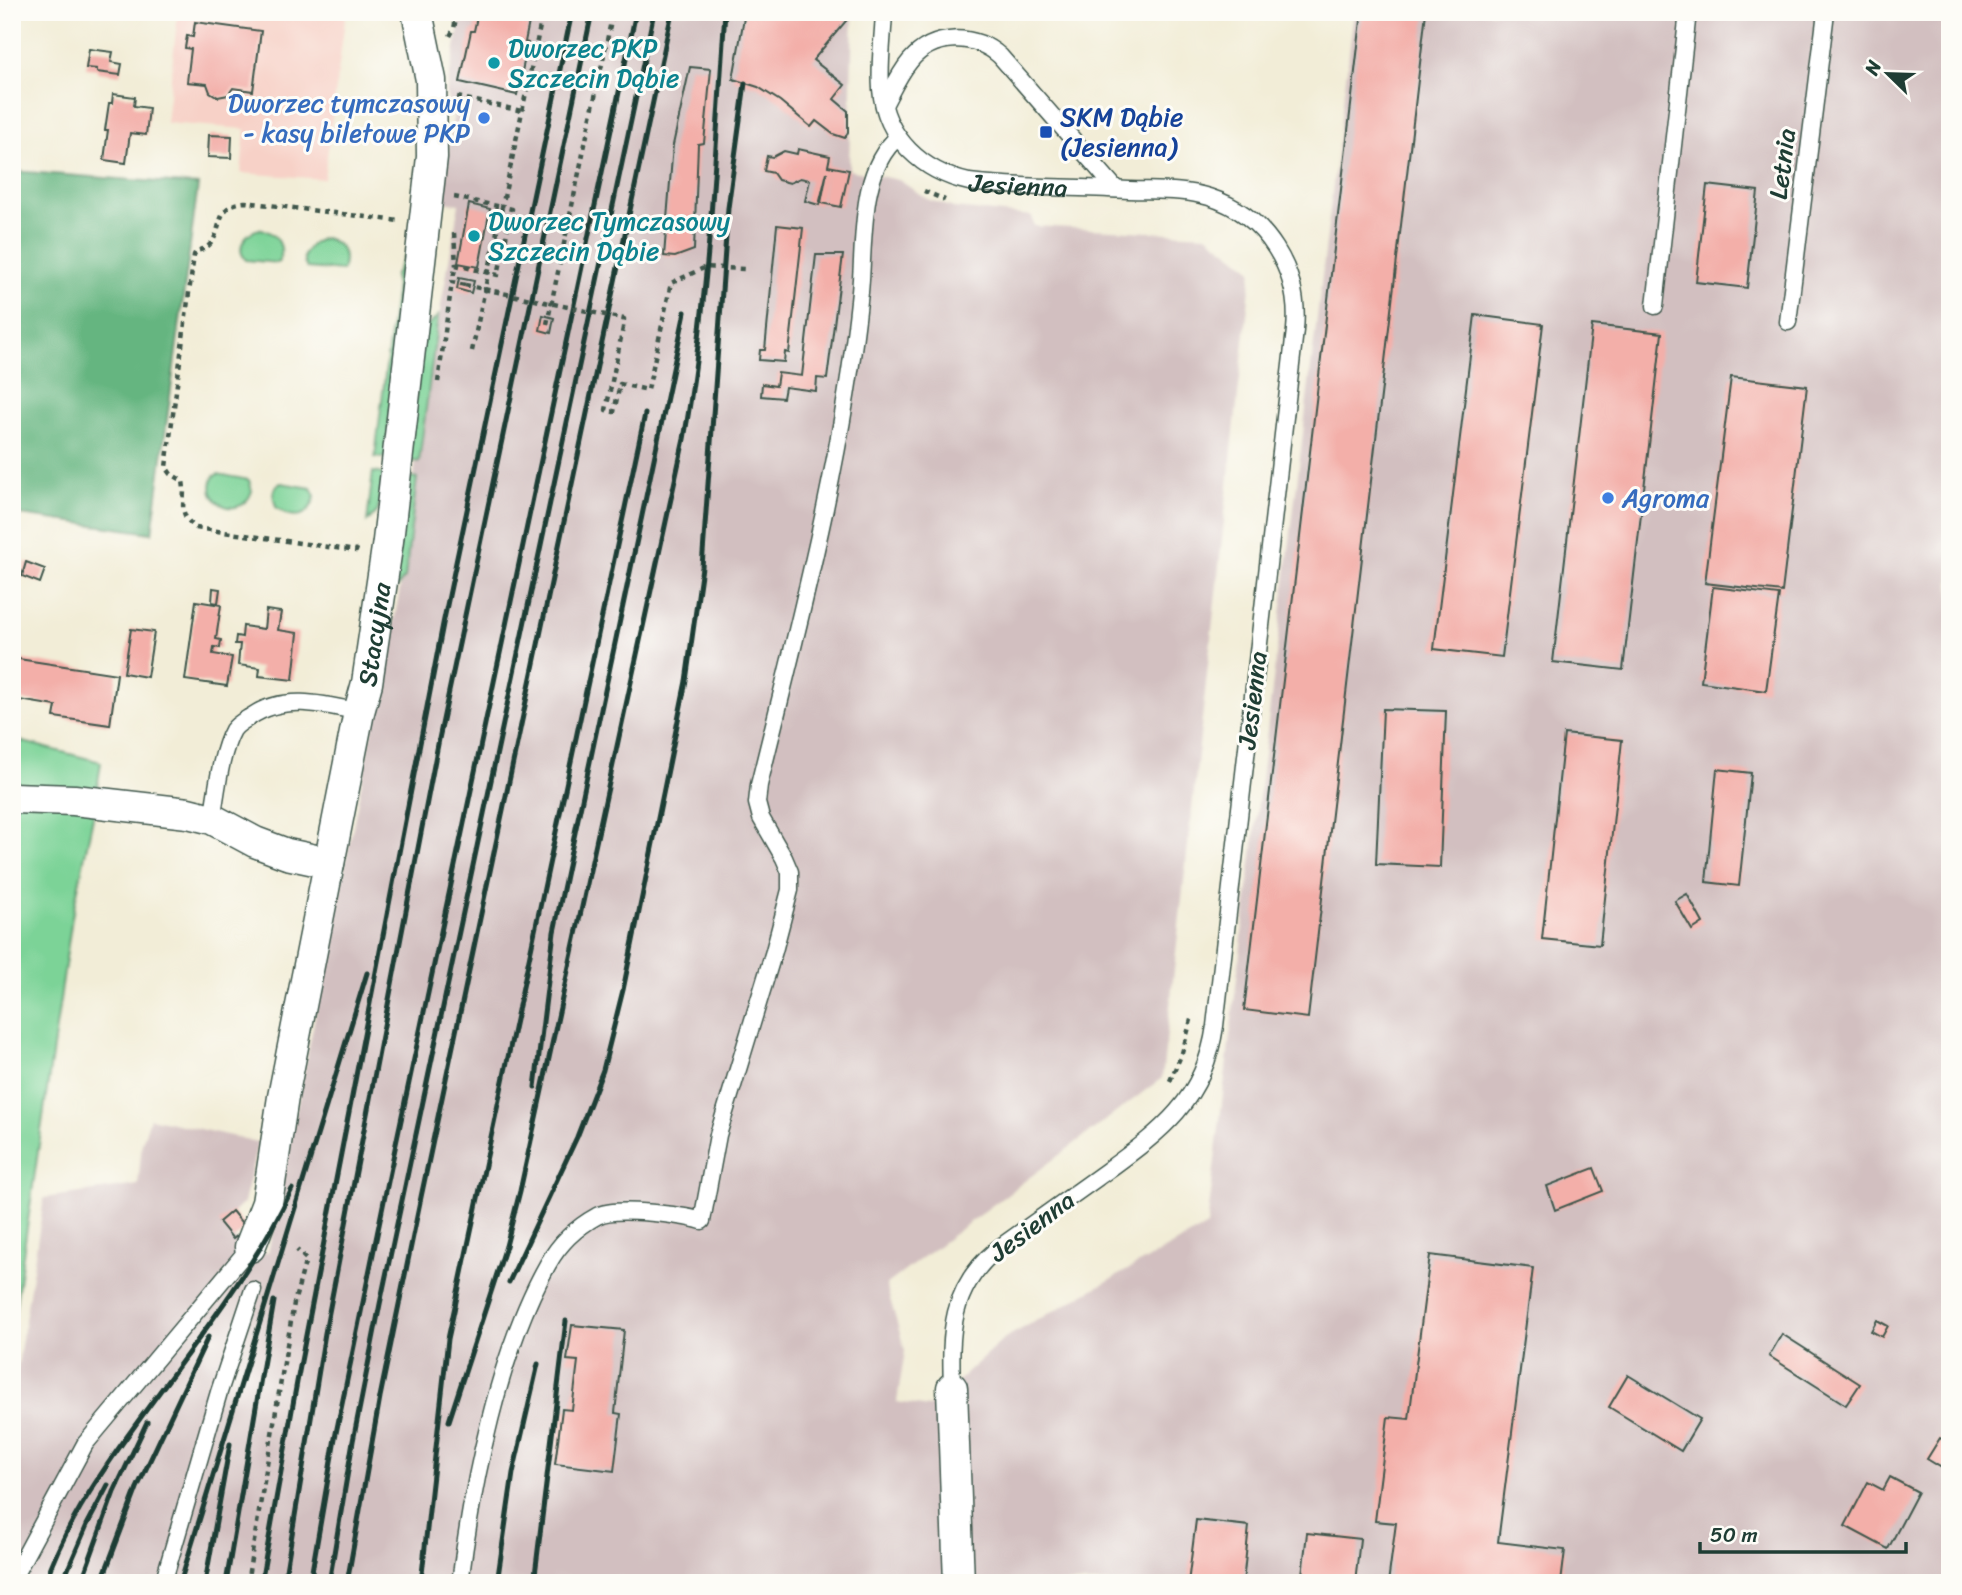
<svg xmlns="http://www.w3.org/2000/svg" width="1962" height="1595" font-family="Sriracha,sans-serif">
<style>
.built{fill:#f7d1c7}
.industrial{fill:#d2bfc0}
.green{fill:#7cd397;stroke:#4e8866;stroke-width:2}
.forest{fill:#65b580;stroke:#42795a;stroke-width:2}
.building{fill:#f3afa9}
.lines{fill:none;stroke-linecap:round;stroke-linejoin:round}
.service-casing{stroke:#3f574c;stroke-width:19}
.minor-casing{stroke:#3f574c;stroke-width:33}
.path{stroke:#3f574c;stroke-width:4.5;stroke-dasharray:5 5;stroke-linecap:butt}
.service{stroke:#fff;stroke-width:16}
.minor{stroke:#fff;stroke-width:30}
.rail{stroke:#1f3d34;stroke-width:5}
.path-bridge{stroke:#3f574c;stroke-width:4.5;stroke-dasharray:5 5;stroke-linecap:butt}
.culture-dot{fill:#0f9aa8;stroke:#fdfcf7;stroke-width:2.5}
.shop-dot{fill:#3f7fe0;stroke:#fdfcf7;stroke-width:2.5}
.transit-dot{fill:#1a4fb4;stroke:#fdfcf7;stroke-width:2.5}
.labels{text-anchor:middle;stroke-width:6;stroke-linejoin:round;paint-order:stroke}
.culture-label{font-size:26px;fill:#0d838f;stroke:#fdfcf7;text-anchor:start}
.shop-label{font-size:26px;fill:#366cbe;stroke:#fdfcf7;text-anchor:end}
.transit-label{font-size:26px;fill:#164399;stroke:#fdfcf7;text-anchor:start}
.street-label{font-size:26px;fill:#1f3d34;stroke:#fdfcf7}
</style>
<rect width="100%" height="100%" fill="#fdfcf7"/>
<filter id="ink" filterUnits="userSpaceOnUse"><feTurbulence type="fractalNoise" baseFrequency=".0143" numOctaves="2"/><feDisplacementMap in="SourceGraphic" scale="14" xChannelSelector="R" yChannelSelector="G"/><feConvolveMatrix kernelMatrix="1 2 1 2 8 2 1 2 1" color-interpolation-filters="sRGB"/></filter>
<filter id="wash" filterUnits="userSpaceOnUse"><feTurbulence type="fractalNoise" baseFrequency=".00686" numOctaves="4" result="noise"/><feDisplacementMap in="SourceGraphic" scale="28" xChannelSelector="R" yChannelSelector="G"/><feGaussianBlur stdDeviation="1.57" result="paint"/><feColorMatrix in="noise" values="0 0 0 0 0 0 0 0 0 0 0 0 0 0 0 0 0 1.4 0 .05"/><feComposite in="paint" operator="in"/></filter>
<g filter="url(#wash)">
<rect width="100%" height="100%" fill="#f2edd7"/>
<!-- built -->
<path class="built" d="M178,12h168l-22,167 -83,-6 4,-44 -79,-6z"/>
<!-- industrial -->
<path class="industrial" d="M462,12h391l-4,158 50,10 28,19 27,9 78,8 2,10 173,9 45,35 -90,808 -276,207 19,66 -8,51 32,5 76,-69 202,-112 147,-1214h596v1571h-1938v-180l32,-205 94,-13 4,-42 8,-25 108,24 -14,61 -11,10 13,15 -12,11 25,12 9,2 131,-658 22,-176 38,-215 -18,-2 14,-98 -6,-1 -3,-9z"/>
<!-- green -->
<g class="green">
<path d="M260,229c16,3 27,18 18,34l-32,-3c-11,-12 -1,-28 14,-31z"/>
<path d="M325,238c18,6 22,15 17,33l-35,-3c-10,-13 5,-27 18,-30z"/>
<path d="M404,256l3,6 -22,196 -10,-1 21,-172 -2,-8z"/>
<path d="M438,316l-19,146 -11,-2 16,-131z"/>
<path d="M373,472l10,2 -5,37 -11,11z"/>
<path d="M218,474l31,6 3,11c-11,32 -52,12 -38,-15z"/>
<path d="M406,477l11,1 -12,100 -13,14z"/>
<path d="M281,483l30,5 4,8c-6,23 -22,25 -39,11 -3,-11 -6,-18 5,-24z"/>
<path d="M12,739l89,23 -8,55 -21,100 -60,414z"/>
</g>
<!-- forest -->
<path class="forest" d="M12,171l186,14 -46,348 -140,-19z"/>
<g id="blocks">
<!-- building -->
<g class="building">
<path d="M478,12h53l-6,30 3,1 -11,52 -57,-13 11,-51h3z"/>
<path d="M745,12h102l4,3 -38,45 32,25 -11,14 14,12v21l-3,6 -12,-4 -17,-13 -5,6 -31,-26 -22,-14 -25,-8z"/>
<path d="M1362,12h64l-118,1006 -64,-8z"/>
<path d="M195,22l66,9 -8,60 -20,-3 -5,7 -10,2 -8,-5 -3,-8 -20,-2 4,-33 -6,-1 2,-12 6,1z"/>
<path d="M89,49l24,3 -2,10 11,2 -2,11 -23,-3v-3l-11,-1z"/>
<path d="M690,67l21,2 -7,74 -6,1 -4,106 -19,7 -11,-1 9,-111z"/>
<path d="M113,94l22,3 -1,9 15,2 -3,27 -16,-2 -4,30 -22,-3 4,-30h-3l4,-27h3z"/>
<path d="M209,135l23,1 -1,22 -23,-1z"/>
<path d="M798,149l32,7 -2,10 21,4 -8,37 -20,-4 6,-31 -8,33 -14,-4 5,-21 -10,-2 -10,5 -12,-3 -5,-7 -9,-2 3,-15 6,1 11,-6 13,3z"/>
<path d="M1707,185l51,6 -11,97 -51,-6z"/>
<path d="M469,204l21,5 -11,58 -21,-4z"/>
<path d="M777,225l26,3 -14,125 -4,-1 -1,10 -25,-2 1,-10h5z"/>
<path d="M816,255h27l-16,124 -10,-1 -1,13 -31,-4 -2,11 -22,-2 1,-12 14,2 2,-13 24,3z"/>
<path d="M459,278l15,3 -3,12 -14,-4z"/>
<path d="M543,315l11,3 -3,15 -11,-3z"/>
<path d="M1475,315l68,9 -41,333 -68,-8z"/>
<path d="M1592,325l70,8 -39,337 -70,-8z"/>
<path d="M1731,377l76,9 -25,206 -77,-9z"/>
<path d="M26,562l19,7 -5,14 -18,-7z"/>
<path d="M1713,587l66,8 -13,96 -65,-9z"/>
<path d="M213,588l7,1 -2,14 -6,-1z"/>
<path d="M196,601l25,4 -5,34 5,1 -1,8 -6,-1 -1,7 19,3 -5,29 -42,-6z"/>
<path d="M266,610l15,2 -3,18 20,3 -5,47 -34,-4 1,-8 -22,-3 2,-21h-5l1,-8 6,1 1,-11 21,3z"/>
<path d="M131,629l23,3 -7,45 -23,-4z"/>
<path d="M12,658l105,16 -7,51 -56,-8 2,-11 -36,-6 -4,9 -4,-1z"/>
<path d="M1383,709l63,2 -6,156 -64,-3z"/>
<path d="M1564,734l58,6 -22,205 -58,-6z"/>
<path d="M1717,769l34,4 -12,113 -33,-4z"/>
<path d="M1687,894l16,29 -11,7 -17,-29z"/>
<path d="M1594,1168l9,23 -48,19 -8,-24z"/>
<path d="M232,1211l14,17 -13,11 -14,-17z"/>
<path d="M1430,1255l103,13 -35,274 67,8 -4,33h-173l8,-60 -21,-2 13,-104 21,2z"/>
<path d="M1877,1320l11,6 -6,11 -11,-6z"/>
<path d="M572,1325l52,5 -9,83 6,1 -7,57 -59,-7 7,-55 10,1 6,-49 -11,-1z"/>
<path d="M1782,1334l78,50 -14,21 -77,-49z"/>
<path d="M1628,1375l72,44 -19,32 -72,-44z"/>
<path d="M1940,1438l10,6v29l-23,-14z"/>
<path d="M1890,1477l28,15 -30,57 -43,-23 23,-44 15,8z"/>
<path d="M1196,1520l53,6 -6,57h-55z"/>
<path d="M1307,1533l53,6 -5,44h-54z"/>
</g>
</g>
</g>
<g filter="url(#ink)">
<use href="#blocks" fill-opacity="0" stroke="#3f574c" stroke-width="2"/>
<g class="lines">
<defs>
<g id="service">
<path id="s1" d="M884,12c-1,26 -5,52 -3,77 4,49 42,83 88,93 53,6 107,5 160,8 27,1 55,-1 80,7 57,18 92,74 86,133l-80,696c-11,78 -59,109 -118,152 -34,24 -67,48 -101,72 -46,39 -46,82 -44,138"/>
<path d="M884,105c8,-15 15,-31 26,-44 23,-28 64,-28 90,-5l116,133"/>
<path d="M1655,306l33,-294"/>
<path d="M1788,322l38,-310"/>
<path d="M212,819c5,-27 8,-65 21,-89 4,-6 12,-10 17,-13 33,-23 73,-13 109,-5"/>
<path d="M12,1580l73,-136 165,-197"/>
<path d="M163,1583l56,-191 34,-102"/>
<path d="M460,1583c12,-98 39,-233 88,-319 11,-20 29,-37 49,-48 17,-10 85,-1 105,5l16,-86 56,-184 16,-61v-18l-6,-14 -23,-40 -4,-15 2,-18c40,-163 84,-326 101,-493 5,-49 -2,-121 38,-155"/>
</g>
<g id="minor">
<path d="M12,798l62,2 114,13 24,6 43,23 32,12 42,9"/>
<path id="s2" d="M250,1247l17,-44 16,-106 76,-385 8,-29 21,-142 44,-384 -1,-77 -14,-68"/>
<path d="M952,1388l7,195"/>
</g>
</defs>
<!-- service casing -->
<use href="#service" class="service-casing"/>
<!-- minor casing -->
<use href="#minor" class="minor-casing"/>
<!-- path -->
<g class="path">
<path d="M450,36l4,-7 3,-17"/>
<path d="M457,97l65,14"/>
<path d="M924,191l21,9"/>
<path d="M454,197l48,10 -4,20"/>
<path d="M454,233l2,32"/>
<path d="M465,285l-13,-3 4,-17 42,10 14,-66 -10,-2 41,-195"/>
<path d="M547,324l66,-312"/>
<path d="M623,328l-17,82 8,2 6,-28 28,6 23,-107 35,-16 39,2"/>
<path d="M472,351l14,-67"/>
<path d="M438,382l14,-100"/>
<path d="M357,548l-1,3 -160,-23c-21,-17 -9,-25 -13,-47l-12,-7 -5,-7 28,-212 2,-4c34,-6 10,-46 49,-49l154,19"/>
<path d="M1170,1081l12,-28 10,-37"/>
<path d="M247,1583l47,-280 12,-44 -9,-9"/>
</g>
<!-- service -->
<use href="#service" class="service"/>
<!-- minor -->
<use href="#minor" class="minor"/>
<!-- rail -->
<g class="rail">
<path d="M535,1087l19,-155 131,-620"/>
<path d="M509,1282l68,-145 26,-67 20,-80 63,-309 16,-114 26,-359 17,-125"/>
<path d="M449,1421l57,-175 14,-55 164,-752c25,-140 31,-284 41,-427"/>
<path d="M45,1583c18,-53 49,-100 81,-145 57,-81 123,-158 166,-249"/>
<path d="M62,1583l25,-58 21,-40"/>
<path d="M81,1583l33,-91 33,-70"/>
<path d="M101,1583l36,-95 71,-151"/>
<path d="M180,1583l187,-610"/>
<path d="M205,1583l25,-139"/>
<path d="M226,1583l48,-282"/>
<path d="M261,1583l36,-201 146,-758 129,-612"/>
<path d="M284,1583l41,-250 114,-594 153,-727"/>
<path d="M310,1583l25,-145 51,-247 250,-1179"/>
<path d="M329,1583l24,-142 27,-137 274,-1292"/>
<path d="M347,1583l33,-186 41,-200 251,-1185"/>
<path d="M421,1583l27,-244 197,-925"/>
<path d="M497,1583l16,-110 25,-109"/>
<path d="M534,1583l32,-262"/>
</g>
<!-- path-bridge -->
<g class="path-bridge">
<path d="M486,284l12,-57"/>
<path d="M465,285l159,34 -1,9"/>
</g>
</g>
</g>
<!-- markers -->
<g class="culture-dot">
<circle cx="494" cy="63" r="7"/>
<circle cx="474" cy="236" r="7"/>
</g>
<g class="shop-dot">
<circle cx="484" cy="118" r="7"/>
<circle cx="1608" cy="498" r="7"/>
</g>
<rect class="transit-dot" x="1039" y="125" width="14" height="14" rx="3.5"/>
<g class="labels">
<!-- culture labels -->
<g class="culture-label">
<text x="508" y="57">Dworzec PKP<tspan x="508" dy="30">Szczecin Dąbie</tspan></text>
<text x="488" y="230">Dworzec Tymczasowy<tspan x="488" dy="30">Szczecin Dąbie</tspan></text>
</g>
<!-- shop labels -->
<g class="shop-label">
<text x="470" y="112">Dworzec tymczasowy<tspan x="470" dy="30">- kasy biletowe PKP</tspan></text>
<text x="1622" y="507" text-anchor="start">Agroma</text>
</g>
<!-- transit labels -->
<g class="transit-label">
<text x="1060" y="126">SKM Dąbie<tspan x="1060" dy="30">(Jesienna)</tspan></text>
</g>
<!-- street labels -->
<g class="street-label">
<text transform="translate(1782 164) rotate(-83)" y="9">Letnia</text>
<text dy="9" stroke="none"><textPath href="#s1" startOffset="264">Jesienna</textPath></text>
<text dy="9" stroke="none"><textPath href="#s2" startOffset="626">Stacyjna</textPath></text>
<text transform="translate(1252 700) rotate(-83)" y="9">Jesienna</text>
<text transform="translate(1032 1226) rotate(-37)" y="9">Jesienna</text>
</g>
</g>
<!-- margin -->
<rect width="1962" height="1595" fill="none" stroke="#fdfcf7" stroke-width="42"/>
<!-- north arrow -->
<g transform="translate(1888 74) rotate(293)" stroke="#fdfcf7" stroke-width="5" paint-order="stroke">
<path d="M0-5L12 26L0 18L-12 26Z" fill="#1f3d34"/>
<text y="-10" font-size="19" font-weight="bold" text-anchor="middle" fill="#1f3d34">N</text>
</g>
<!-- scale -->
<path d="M1700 1542v10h206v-10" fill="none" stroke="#1f3d34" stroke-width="3.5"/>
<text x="1710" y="1542" font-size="21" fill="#1f3d34" stroke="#fdfcf7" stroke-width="5" paint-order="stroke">50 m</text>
</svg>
